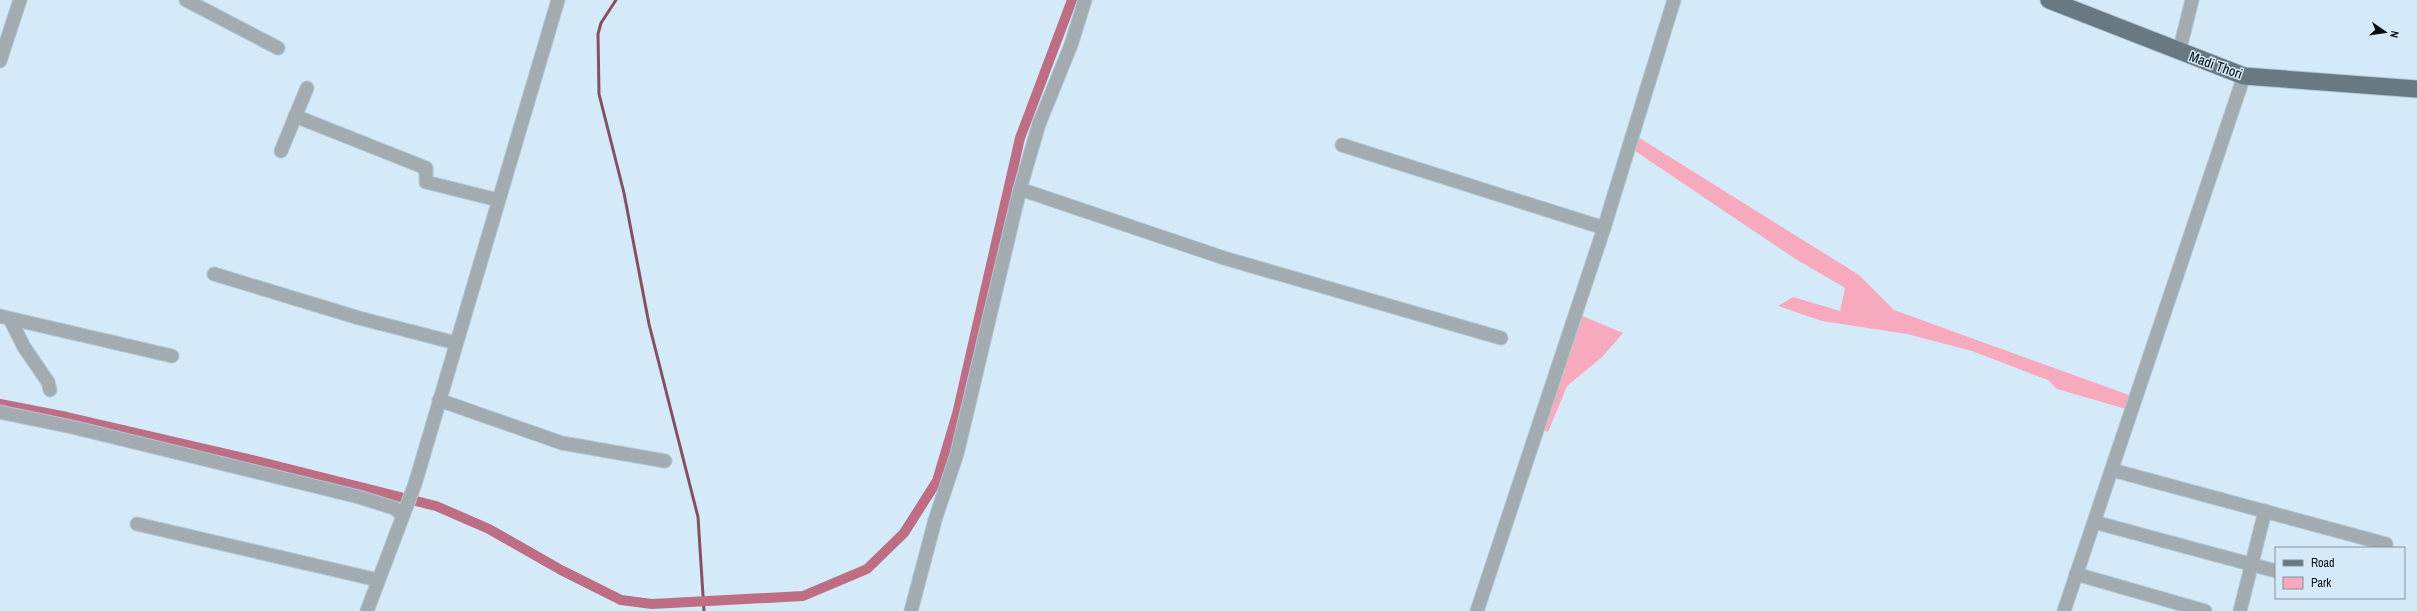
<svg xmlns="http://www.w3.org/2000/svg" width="2417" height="611" font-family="'Archivo Narrow',sans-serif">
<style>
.green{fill:#f7aabe}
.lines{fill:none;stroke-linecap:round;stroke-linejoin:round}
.stream{stroke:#865062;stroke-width:3}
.canal{stroke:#bd6d84;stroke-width:10}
.minor-casing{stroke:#b3c7d3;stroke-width:15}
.major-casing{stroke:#b3c7d3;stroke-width:19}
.minor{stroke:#a1abb0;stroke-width:13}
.major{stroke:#687983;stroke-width:17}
.labels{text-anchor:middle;stroke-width:3;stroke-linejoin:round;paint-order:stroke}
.street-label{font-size:14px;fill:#070e12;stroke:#d4eaf8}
</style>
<rect width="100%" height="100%" fill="#d4eaf8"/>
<!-- green -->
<g class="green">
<path d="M1638,137l221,138 35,35 235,85 -3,14 -69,-20 -9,-9 -76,-29 -65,-17 -85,-13 -44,-15 15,-9 47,14 5,-23 -51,-30 -159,-107z"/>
<path d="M1580,315l43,18 -21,24 -35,29 -19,46 -6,-2z"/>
</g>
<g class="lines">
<!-- stream -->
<path class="stream" d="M616,0l-15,23 -3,11 1,60 25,99 25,131 49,193 6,94"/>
<!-- canal -->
<path class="canal" d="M0,404l67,13 173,40 196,49 53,23 72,41 60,30 31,4 151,-8 64,-27 37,-36 33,-52 20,-67 63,-276 52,-138"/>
<defs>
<g id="minor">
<path d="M186,0l92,48"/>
<path d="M2179,52l13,-52"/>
<path d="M0,61l20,-61"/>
<path d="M295,116l131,52v14l72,18"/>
<path d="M1342,145l262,83"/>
<path d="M281,151l26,-63"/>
<path d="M1020,189l204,69 277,80"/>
<path d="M214,274l145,44 97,25"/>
<path d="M0,316l172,40"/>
<path d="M10,319l14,28 24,35 2,8"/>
<path d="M439,400l123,43 103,18"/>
<path d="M0,412l72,15 287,70 35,11 9,7"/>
<path d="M2112,470l274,74"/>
<path d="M2094,522l182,49"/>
<path d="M137,524l241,56"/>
<path d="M2076,574l129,37"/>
<path d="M367,611l48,-127 143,-484"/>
<path d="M911,611l24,-91 22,-66 63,-265 19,-65 32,-79 14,-45"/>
<path d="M1477,611l127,-383 70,-228"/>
<path d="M2064,611l180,-535"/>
<path d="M2240,611l25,-100"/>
</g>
<path id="major" d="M2049,0l195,76 173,13"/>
</defs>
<!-- minor casing -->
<use href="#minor" class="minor-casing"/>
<!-- major casing -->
<use href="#major" class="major-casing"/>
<!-- minor -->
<use href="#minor" class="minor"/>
<!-- major -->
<use href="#major" class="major"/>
</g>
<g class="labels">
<!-- street labels -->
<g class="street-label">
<text transform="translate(2216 65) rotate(20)" y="5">Madi Thori</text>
</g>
</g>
<!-- legend -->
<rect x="2275" y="547" width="130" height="52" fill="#d4eaf8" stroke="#82929c"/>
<rect x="2283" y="560" width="20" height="6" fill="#687983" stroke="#82929c"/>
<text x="2311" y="567" font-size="12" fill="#070e12">Road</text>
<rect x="2283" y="577" width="20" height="12" fill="#f7aabe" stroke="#82929c"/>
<text x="2311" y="587" font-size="12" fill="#070e12">Park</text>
<!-- north arrow -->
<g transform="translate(2385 32) rotate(103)" stroke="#d4eaf8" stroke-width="3" paint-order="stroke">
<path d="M0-3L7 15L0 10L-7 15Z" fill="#070e12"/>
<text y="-6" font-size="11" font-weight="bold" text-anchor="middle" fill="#070e12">N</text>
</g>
</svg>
